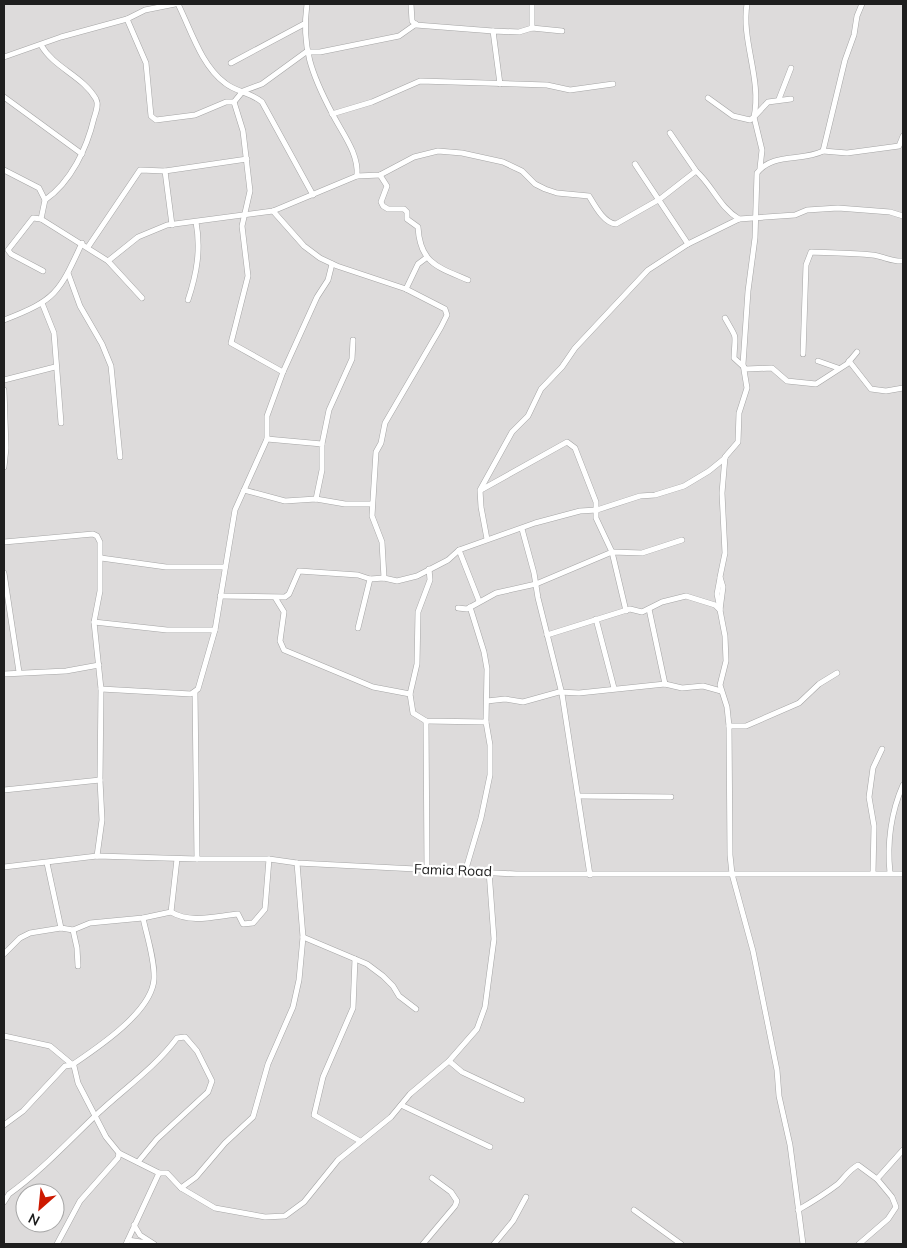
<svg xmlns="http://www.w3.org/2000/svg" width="907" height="1248" font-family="Mulish,sans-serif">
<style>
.residential{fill:#dddbdb;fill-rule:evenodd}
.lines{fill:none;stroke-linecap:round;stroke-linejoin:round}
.street-casing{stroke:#a5a5a5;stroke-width:6}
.street{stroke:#fff;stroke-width:5}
.labels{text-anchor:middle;stroke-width:4.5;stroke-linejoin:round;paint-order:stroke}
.street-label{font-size:14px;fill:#1e1e1e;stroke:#fff}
</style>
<rect width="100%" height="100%" fill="#f0ede4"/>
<!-- residential -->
<path class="residential" d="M4,4h899v1240h-899zM25,1193h30v30h-30z"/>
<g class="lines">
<defs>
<g id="street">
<path d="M178,4c13,26 23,61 47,79 11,9 25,9 37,19l51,93"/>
<path d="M307,4c-6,43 5,71 25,109 10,20 27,40 25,63"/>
<path d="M411,4l1,17 4,4 77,6"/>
<path d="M127,19l19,44 5,53 5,4 39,-5 31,-13h8l9,-11 19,-7 44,-32h14l79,-16 17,-12"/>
<path d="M532,28v-24"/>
<path d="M4,57l57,-20 66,-18 18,-9 30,-6"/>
<path d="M231,63l73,-39"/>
<path d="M500,84l-7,-53 26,1 13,-4 30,3"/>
<path d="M4,97l78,57"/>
<path d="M708,98l25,18 17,4 4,-3c8,-38 -13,-76 -7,-113"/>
<path d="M779,99l12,-31"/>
<path d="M234,102l9,29 7,60 -8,35 6,50 -17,67 52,29"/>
<path d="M332,114l40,-12 48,-21 127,4 23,5 43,-6"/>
<path d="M670,133l26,38"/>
<path d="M823,151l24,2 52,-7 4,-10"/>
<path d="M635,164l53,80"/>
<path d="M760,168l2,-18 -8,-33 14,-15 23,-3"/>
<path d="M4,170l35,18 6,12"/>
<path d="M165,171l7,54"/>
<path d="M380,175l7,11 -6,16 2,4 5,3h16l3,3v7l11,8c2,36 19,40 50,53"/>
<path d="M273,211l31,35 16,12 17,8 69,23 39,20 2,6 -6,12 -56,96 -4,20 -5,9 -4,64 10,26 2,36"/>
<path d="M41,219l4,-19c26,-18 42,-52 49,-82 2,-6 5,-13 2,-19 -13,-23 -42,-31 -55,-54"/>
<path d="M88,247l52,-77 25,1 82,-12"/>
<path d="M108,261l30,-24 29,-12 106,-14 84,-35 23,-1 34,-18 24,-6 24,2 41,9 19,9 13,13 10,5 12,4 32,3c6,10 15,27 27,28l44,-25 36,-28c17,15 23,36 43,48"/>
<path d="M43,271l-32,-17 -3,-4 25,-32 8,1 67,42 34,37"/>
<path d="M68,273l12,33 22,38 9,22 9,91"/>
<path d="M406,289l12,-25 8,-6"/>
<path d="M188,300c9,-27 13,-51 8,-78"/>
<path d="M42,303l12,30 7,90"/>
<path d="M725,318c13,23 10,13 9,40l12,11 26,-1 15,13 29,3 31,-20 10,-12"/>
<path d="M4,320c52,-20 55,-27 78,-77"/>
<path d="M803,354l3,-89 5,-13c20,1 41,1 61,3 11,1 20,7 31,6"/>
<path d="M818,361l20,7"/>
<path d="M849,361l22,28 15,2 17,-3"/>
<path d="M4,380l51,-13"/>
<path d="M4,390l2,58 -2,19"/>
<path d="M267,439l55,5v26l-6,29"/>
<path d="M322,444l7,-34 23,-51 1,-19"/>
<path d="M244,490l41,11 31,-2 29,5h27"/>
<path d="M481,490l86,-48 8,6 21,54v16l16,34 14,59"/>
<path d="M522,529l12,44 4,25 24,96 28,181"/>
<path d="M487,539l-6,-32 -1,-17 32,-58 16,-16 13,-27 21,-22 13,-19 73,-78 40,-26 51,-25 56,-4 12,-5 31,-2 52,4 13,4"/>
<path d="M4,542l89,-8 4,2 3,6v49l-6,31 7,67 -1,91 2,40 -5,36"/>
<path d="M459,550l20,51"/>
<path d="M101,558l65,9h59"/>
<path d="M429,569l1,11 -12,32 -1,52 -7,30 3,19 13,8 60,1"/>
<path d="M4,573l15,99"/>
<path d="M220,596l65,1 4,-3 10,-23 59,4 12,4 14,-1 13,3 20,-5 31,-16 11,-10 76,-27 45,-12 17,-1 43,-14 15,-1 29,-9 25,-15 16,-13"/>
<path d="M276,599l8,13 -4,29 4,9 89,37 37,7"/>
<path d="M458,608l9,1 29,-16 40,-9 76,-32 30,1 40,-13"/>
<path d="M649,609l16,75"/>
<path d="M720,609l-3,-15 3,-16"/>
<path d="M596,619l18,69"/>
<path d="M94,622l73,8h48"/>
<path d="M358,628l12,-49"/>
<path d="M547,635l83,-26 12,3 20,-10 24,-6 29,9 5,5"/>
<path d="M4,674l62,-3 33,-6"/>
<path d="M101,689l90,5 7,-5 17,-59 20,-120 32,-71v-23l16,-44 34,-75 11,-17 4,-16"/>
<path d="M195,692l2,167"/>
<path d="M487,701l18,-2 18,3 36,-10 20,1 86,-9 17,4 21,-2 18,5"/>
<path d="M426,721l1,148"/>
<path d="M729,726h17l53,-23 20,-19 18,-11"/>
<path d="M4,790l96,-10"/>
<path d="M579,796l92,1"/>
<path d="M47,863l14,65"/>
<path d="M4,867l93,-11 100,3h72l28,4 219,11h387"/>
<path d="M465,872l16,-54 9,-43v-30l-4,-23 1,-53 -3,-17 -14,-45"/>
<path d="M873,873l1,-47 -5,-29 4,-29 9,-19"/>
<path d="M890,873c-3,-29 1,-61 13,-88"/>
<path d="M171,912l6,-53"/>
<path d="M73,930l4,18 1,18"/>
<path d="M303,937l64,27 16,12 10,10 6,10 17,13"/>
<path d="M4,954l16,-16 10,-5 31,-5 12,2 17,-7 53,-5 28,-6c20,12 45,4 67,2l5,10 10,-1 12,-14 4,-50"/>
<path d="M355,959l-2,49 -30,69 -9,38 46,26"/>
<path d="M4,1036l46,10 24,20 4,17 28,54 13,16 40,20h8l14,15 34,20 50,9 20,-1 19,-14 34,-42 53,-43 19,-23 39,-33 28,-32 8,-22 9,-68 -5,-68"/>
<path d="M449,1061l13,11 60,28"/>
<path d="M401,1105l89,42"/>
<path d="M4,1125l19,-14 42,-45 7,-1c25,-17 80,-53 82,-86 1,-19 -7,-42 -11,-61"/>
<path d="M181,1188l15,-11 29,-34 28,-26 15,-53 25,-57 6,-27 4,-43 -6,-74"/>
<path d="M4,1202l5,-8c31,-22 58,-51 85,-77 28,-27 60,-48 83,-79l8,-1 12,14 15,30 -4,11 -51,47 -19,23"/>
<path d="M634,1210l47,34"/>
<path d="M798,1210c14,-8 27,-16 40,-26 7,-7 11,-14 20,-19l19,14"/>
<path d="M134,1225l6,10 14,9"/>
<path d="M128,1240l19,3"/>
<path d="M57,1244l23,-43 38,-43 1,-5"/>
<path d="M126,1244l33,-71"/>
<path d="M423,1244l32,-38 2,-5 -6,-9 -19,-14"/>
<path d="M494,1244l19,-23 13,-24"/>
<path d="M803,1244l-13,-99 -11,-49 -2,-26 -24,-119 -21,-77 -2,-19 -1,-129 -2,-19 -7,-22 6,-24 -1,-25 -5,-26 3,-23 -3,-10 5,-24 -3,-60 3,-36 13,-15 1,-29 8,-25 -4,-24 5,-73 7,-53 2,-65c16,-21 45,-11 66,-22l22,-91 9,-25 3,-19 5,-12"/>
<path d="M859,1244l29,-25 8,-12 -4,-10 -15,-18 26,-29"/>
</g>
</defs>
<!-- street casing -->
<use href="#street" class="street-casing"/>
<!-- street -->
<use href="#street" class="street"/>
</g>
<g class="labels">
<!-- street labels -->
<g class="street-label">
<text transform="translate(453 870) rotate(2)" y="5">Famia Road</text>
</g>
</g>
<!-- border -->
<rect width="907" height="1248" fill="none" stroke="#1e1e1e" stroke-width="10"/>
<!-- north arrow -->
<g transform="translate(40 1208) rotate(207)"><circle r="24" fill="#ffffff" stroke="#a5a5a5"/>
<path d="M0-4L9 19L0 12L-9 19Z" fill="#cd1900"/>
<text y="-8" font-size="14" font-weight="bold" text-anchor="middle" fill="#1e1e1e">N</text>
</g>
</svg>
